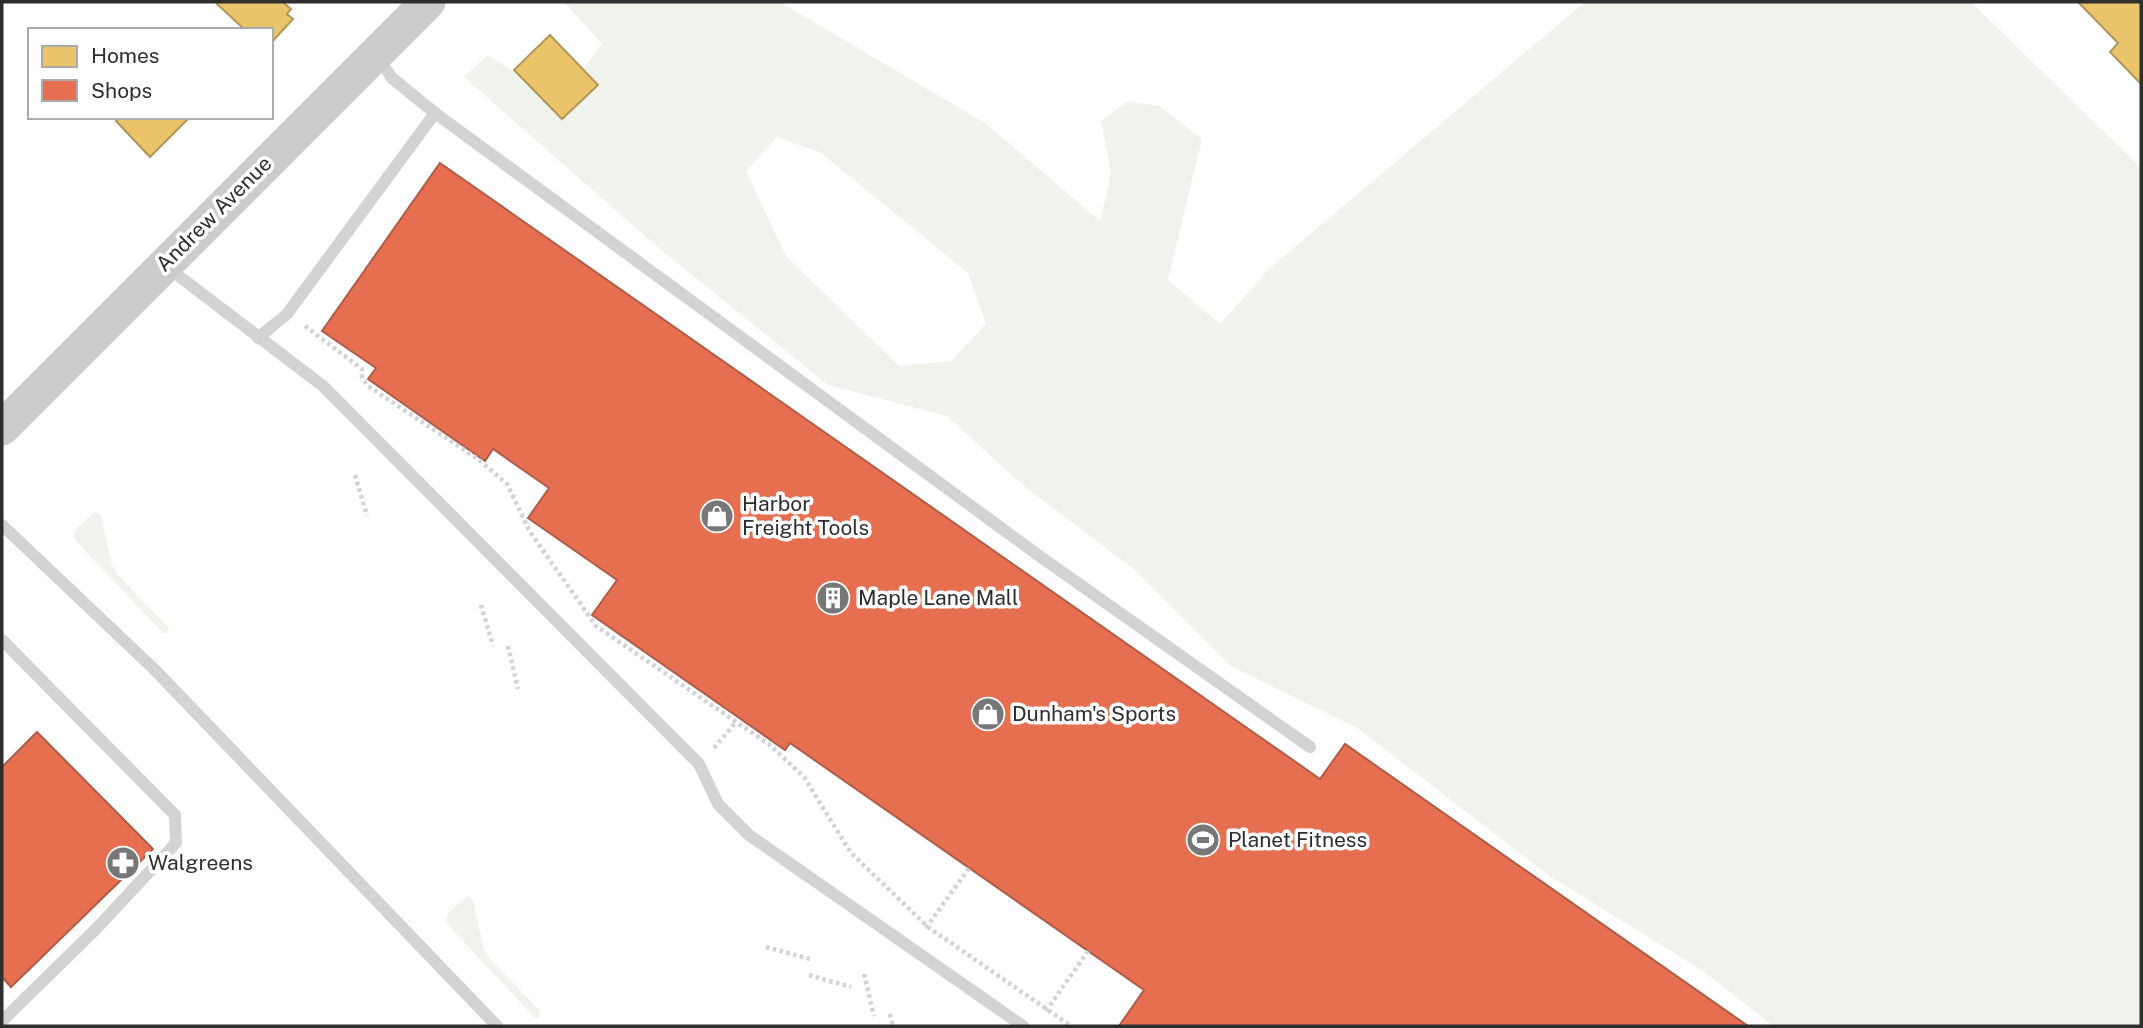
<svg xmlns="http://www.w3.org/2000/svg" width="2143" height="1028" font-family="'Public Sans',sans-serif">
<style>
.green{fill:#f0f3ec;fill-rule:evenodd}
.homes{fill:#e9c46a;stroke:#b19758;stroke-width:2}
.shops{fill:#e76f51;stroke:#b05c46;stroke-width:2}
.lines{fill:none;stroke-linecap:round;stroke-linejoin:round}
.path{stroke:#d3d3d3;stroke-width:4.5;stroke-dasharray:3.5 3.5;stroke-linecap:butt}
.lane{stroke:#d3d3d3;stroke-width:12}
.secondary{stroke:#ccc;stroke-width:35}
.labels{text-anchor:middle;stroke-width:7;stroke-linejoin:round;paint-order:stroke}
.street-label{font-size:21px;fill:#2e2e2e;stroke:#fff}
.poi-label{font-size:21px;fill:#2e2e2e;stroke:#fff;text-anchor:start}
</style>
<rect width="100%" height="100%" fill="#fff"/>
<!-- green -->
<g class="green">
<path d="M564,2h216l205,121 115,98 11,-48 -10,-52 27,-20 31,5 43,33 -34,141 52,44 50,-56 315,-266h386l170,166v858h-368l-70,-55 -155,-96 -192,-148 -124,-60 -97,-97 -110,-83 -78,-71 -119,-31 -174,-141 -190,-167 24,-22 71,46 43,-57zM777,137l44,16 147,120 18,51 -35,37 -52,5 -113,-110 -40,-85z"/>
<path d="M95,512l6,4 11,49 5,9 51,53 -1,6h-4l-86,-91 -4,-6 3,-7z"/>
<path d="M467,896l6,4 11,50 5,8 51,53 -1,7h-4l-86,-92 -3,-6 2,-7z"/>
</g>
<!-- homes -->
<g class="homes">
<path d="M219,2h64l8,7 -4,5 6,5 -21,23 -1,-12h-26l-28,-26z"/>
<path d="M2078,2h63v82l-31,-32 8,-9z"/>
<path d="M550,35l48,50 -36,34 -48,-49z"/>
<path d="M121,117h69l-40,40 -34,-36z"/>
</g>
<!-- shops -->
<g class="shops">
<path d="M440,163l880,616 25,-35 403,282h-629l25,-36 -354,-247 -5,7 -193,-135 25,-35 -89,-62 21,-30 -56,-39 -8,12 -117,-82 8,-11 -54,-37z"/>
<path d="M37,732l116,117 -142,138 -9,-10v-210z"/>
</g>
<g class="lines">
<!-- path -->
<g class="path">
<path d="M305,326l57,43v9l6,8 110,73 29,25 23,48 66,94 174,119 34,32 47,76 77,74 143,99"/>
<path d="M355,475l12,41"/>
<path d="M481,605l12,41"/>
<path d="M508,646l10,43"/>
<path d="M714,748l22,-26"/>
<path d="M926,928l43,-60"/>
<path d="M766,947l44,12"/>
<path d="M864,974l10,42"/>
<path d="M809,975l42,12"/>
<path d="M1046,1011l42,-60"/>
<path d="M890,1014l3,12"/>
</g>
<!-- lane -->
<g class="lane">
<path d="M378,57l14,21 43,35 603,442 272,192"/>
<path d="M167,267l156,119 376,378 19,40 31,31 274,191"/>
<path d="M258,338l29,-24 148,-201"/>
<path d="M2,525l153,145 342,356"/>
<path d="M2,640l173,175 1,28 -79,85 -95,93"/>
</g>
<!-- secondary -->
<path class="secondary" d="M2,428l426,-426"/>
</g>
<!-- icons -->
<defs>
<symbol id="shop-disc" viewBox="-11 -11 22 22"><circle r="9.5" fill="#777" stroke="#fff"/><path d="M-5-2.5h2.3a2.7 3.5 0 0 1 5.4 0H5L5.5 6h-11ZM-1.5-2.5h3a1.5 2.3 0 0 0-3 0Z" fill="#fff"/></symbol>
<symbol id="building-disc" viewBox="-11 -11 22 22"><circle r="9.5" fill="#777" stroke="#fff"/><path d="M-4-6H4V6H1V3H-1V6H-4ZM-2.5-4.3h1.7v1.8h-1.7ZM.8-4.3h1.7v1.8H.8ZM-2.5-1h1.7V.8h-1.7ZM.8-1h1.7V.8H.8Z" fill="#fff"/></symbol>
<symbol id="stadium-disc" viewBox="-11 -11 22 22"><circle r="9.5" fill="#777" stroke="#fff"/><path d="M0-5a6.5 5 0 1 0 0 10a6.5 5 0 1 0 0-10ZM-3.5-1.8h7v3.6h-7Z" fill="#fff"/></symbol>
<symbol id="pharmacy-disc" viewBox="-11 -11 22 22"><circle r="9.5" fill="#777" stroke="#fff"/><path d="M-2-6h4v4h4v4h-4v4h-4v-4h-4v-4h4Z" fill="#fff"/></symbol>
</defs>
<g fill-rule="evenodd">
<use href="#shop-disc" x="698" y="497" width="38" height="38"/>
<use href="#building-disc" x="814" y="579" width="38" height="38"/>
<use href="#shop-disc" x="969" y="695" width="38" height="38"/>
<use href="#stadium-disc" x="1184" y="821" width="38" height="38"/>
<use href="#pharmacy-disc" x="104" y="844" width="38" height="38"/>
</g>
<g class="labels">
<!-- street labels -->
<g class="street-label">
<text transform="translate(214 214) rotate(-45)" y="7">Andrew Avenue</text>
</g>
<!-- poi labels -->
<g class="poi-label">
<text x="742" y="511">Harbor<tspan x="742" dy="24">Freight Tools</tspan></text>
<text x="858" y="605">Maple Lane Mall</text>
<text x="1012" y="721">Dunham's Sports</text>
<text x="1228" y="847">Planet Fitness</text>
<text x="148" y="870">Walgreens</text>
</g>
</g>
<!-- border -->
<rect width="2143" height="1028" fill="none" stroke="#2e2e2e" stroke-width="7"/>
<!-- legend -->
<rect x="28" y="28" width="245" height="91" fill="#ffffff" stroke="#ababab" stroke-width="2"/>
<rect x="42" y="46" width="35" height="21" fill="#e9c46a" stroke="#ababab" stroke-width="2"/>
<text x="91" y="63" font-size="21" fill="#2e2e2e">Homes</text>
<rect x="42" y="80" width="35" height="21" fill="#e76f51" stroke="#ababab" stroke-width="2"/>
<text x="91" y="98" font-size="21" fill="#2e2e2e">Shops</text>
</svg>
